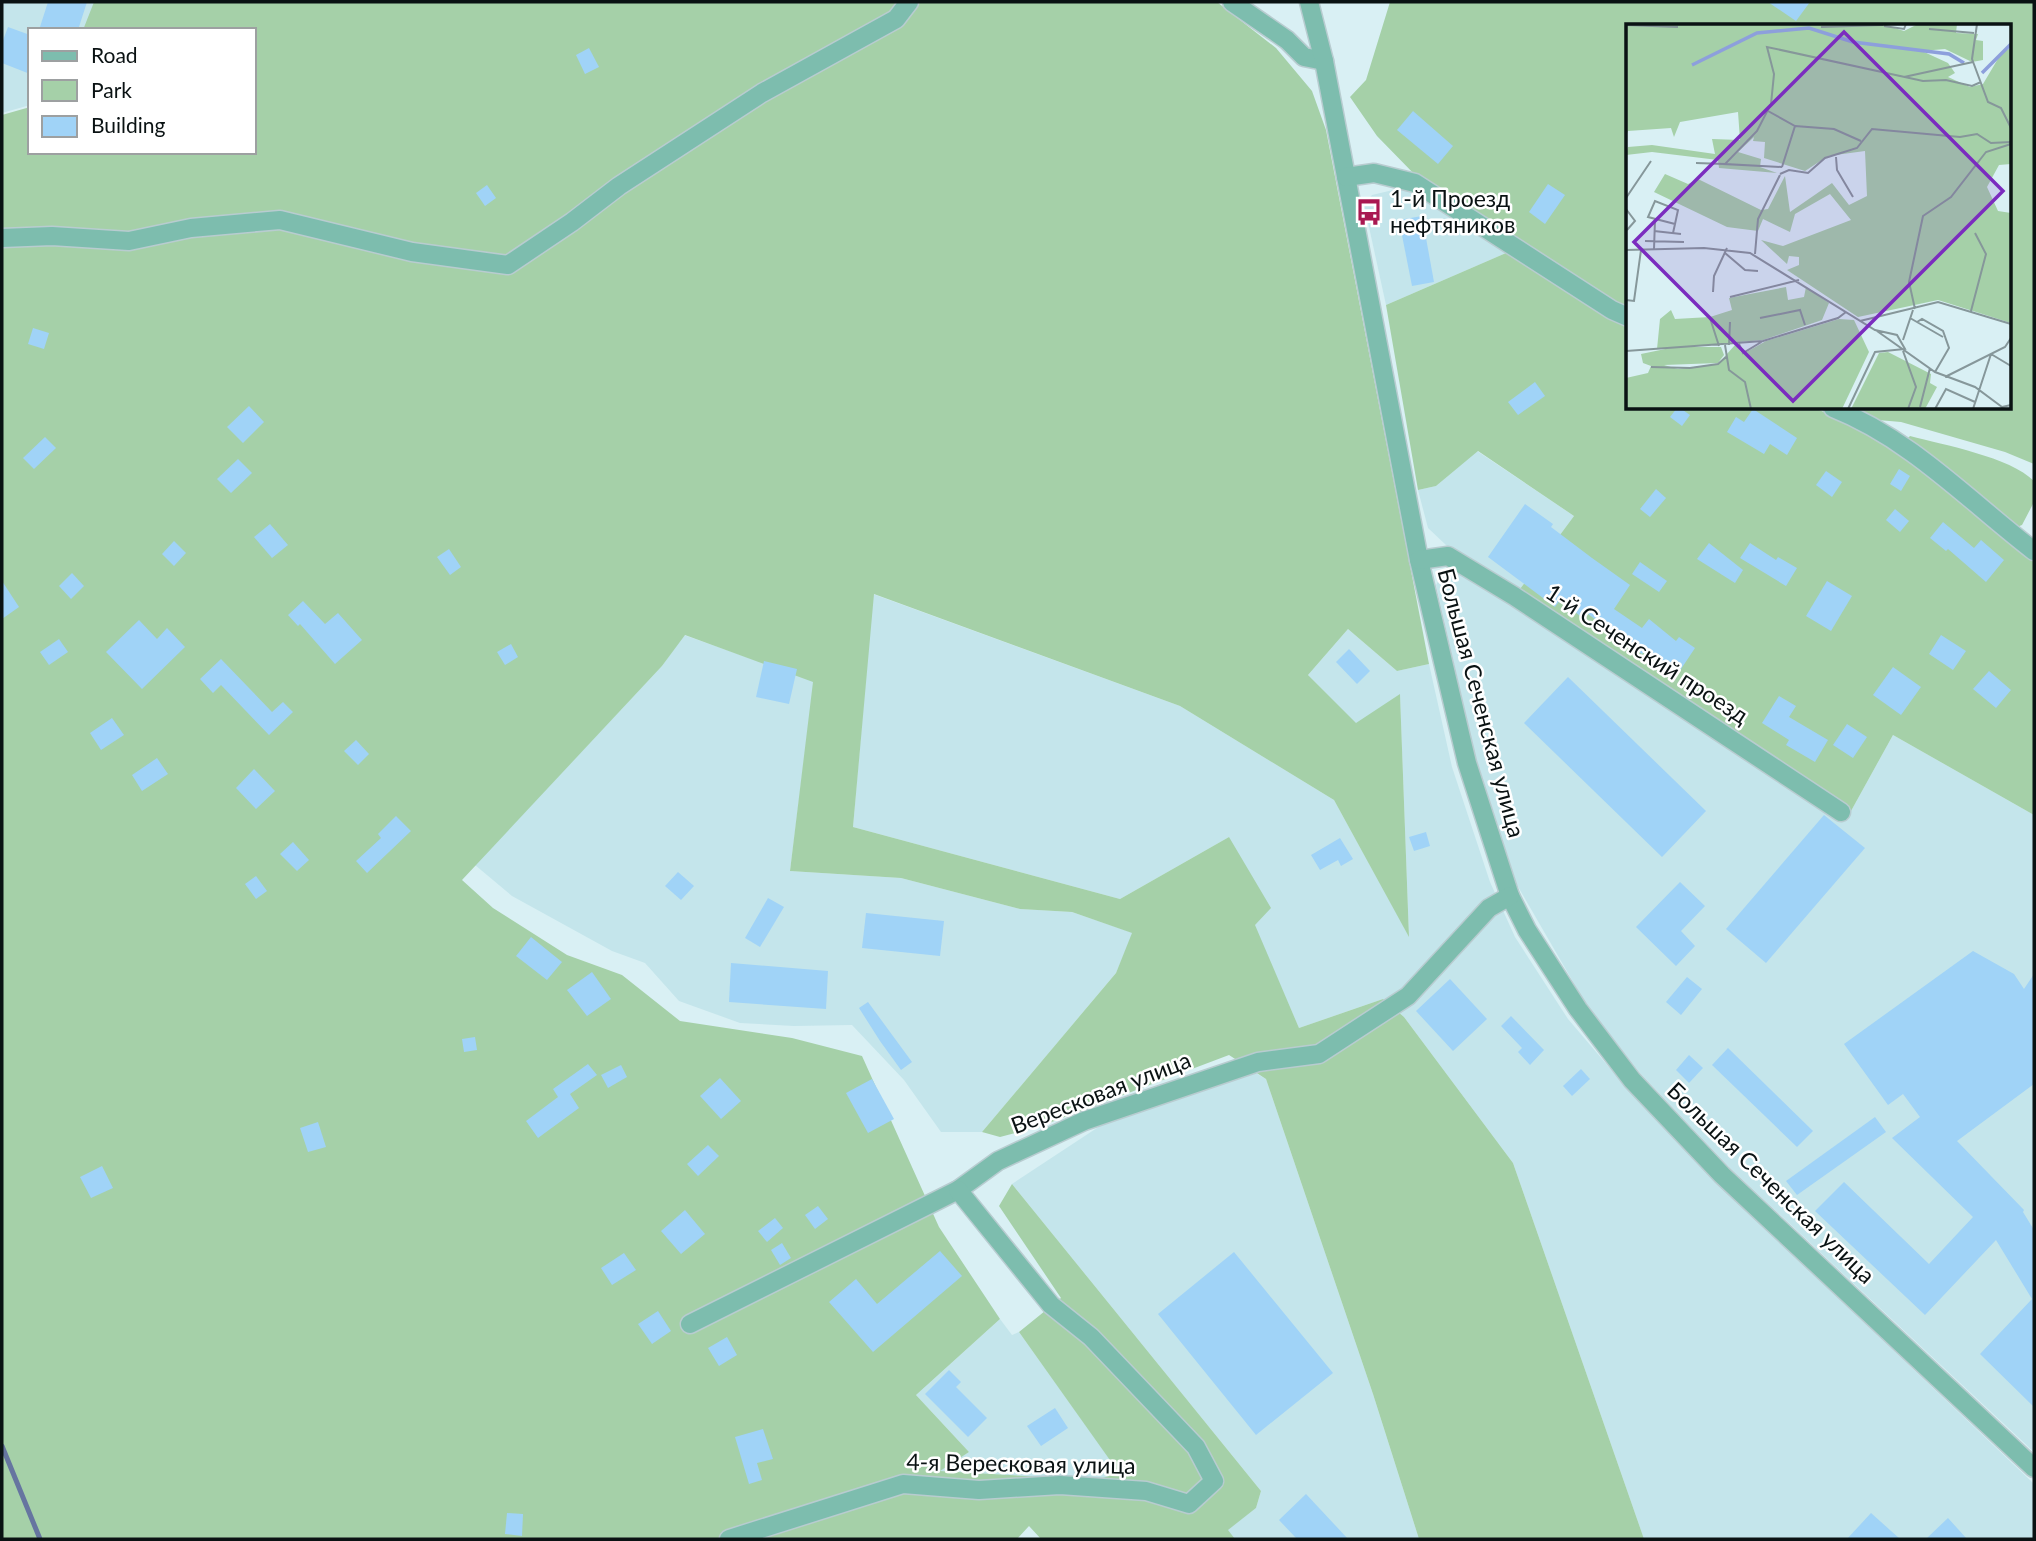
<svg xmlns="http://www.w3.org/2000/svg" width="2036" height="1541" font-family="Lato,sans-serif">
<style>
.built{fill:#c4e5eb}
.green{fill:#a5d0a8}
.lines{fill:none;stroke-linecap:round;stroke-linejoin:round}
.stream{stroke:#6675a0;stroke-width:5}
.building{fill:#a0d3f7}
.minor-casing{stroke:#b8ccd0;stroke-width:21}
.minor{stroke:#7dbdae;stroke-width:18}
.labels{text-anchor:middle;stroke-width:5;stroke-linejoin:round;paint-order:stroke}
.poi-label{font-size:23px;fill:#0a1213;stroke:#fff;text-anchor:start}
.street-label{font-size:23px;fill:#0a1213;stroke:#fff}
.inset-river{fill:none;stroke:#8d9fdc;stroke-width:3.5}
.inset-road{fill:none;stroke:#86979a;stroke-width:2}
.view{fill:#7b2cbf;fill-opacity:0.15;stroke:#7b2cbf;stroke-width:3.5}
.inset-edge{fill:none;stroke:#0a1213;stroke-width:3.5}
</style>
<rect width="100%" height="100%" fill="#d9f0f4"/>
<!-- built -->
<g class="built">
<path d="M2,2h95l-11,28h-56v75l-28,8z"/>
<path d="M1393,190l21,1 92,62 -120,52 -22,-101 8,-9z"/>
<path d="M1477,451l97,65 -54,73 -74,-44 -18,-17 -10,-38 18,-4z"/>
<path d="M1453,569l57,30 336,221 47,-85 141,80v637l-304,-284 -90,-95 -53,-67 -70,-121 -42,-130 -39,-170 7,-12z"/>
<path d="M873,594l307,112 154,94 75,136 -9,-241 -44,29 -48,-49 40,-46 49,42 32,-7 23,103 38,115 25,55 53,82 52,61 95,101 317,301 2,3v54h-390l-131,-376 -109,-146 -21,-18 -84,29 -45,-103 -25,-88 -109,62 -267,-72z"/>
<path d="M684,635l130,46 -24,190 111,7 119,31 52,3 61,21 -17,40 -134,159h-41l-37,-52 -52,-55 -58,1 -54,-3 -61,-22 -34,-38 -33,-12 -100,-55 -37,-31 187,-199z"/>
<path d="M1254,1072l12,7 107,315 46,145h-184l-8,-9 29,-22 5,-17 -249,-307 94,-62z"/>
<path d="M1000,1319l12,16 7,-3 93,130 -3,14 -13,4 -157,-9 30,-19 -53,-57z"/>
</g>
<!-- green -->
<g class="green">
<path d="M94,2h1123l59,46 36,43 14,39 103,534 -32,7 -49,-42 -40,46 48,48 44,-29 9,243 -75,-137 -154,-94 -306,-112 -21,233 267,72 109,-62 42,71 -16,17 44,103 84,-29 21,18 109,146 131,376h-225l-46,-145 -107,-315 -37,-24 -188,71 -41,11 -18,-5 134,-159 16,-40 -60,-21 -52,-3 -119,-31 -111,-7 23,-189 -128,-47 -23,31 -200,214 31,28 74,47 55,20 58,46 112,17 70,18 77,171 61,92 -84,76 53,57 -29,19 156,9 13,-4 3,-13 -93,-131 42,-34 -62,-92 13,-22 249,307 -5,17 -28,22 7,9h-194l-12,-13 -12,13h-1015v-1424l28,-8v45h224v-122h-171z"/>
<path d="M1390,2h644v462l-29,-12 -104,-30 -23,-2 -24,-12h156v-382h-382v283l-210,-131 -41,-42 -27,-39 16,-17z"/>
<path d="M1506,253l122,72v83h186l30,12 46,23 90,71 54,46v255l-141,-80 -42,76 -331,-222 54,-73 -96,-65 -42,35 -18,4 -32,-185z"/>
<path d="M1910,436c34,9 100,21 124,45v21l-12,23 -5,2 -110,-88z"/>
</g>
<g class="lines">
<!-- stream -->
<path class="stream" d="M2,1446l38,93"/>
</g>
<!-- building -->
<g class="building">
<path d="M48,2h39l-9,28h-39z"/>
<path d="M1768,2h42l-14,19z"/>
<path d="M8,27l22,8v39l-28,-11v-20z"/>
<path d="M589,48l10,19 -14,7 -9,-19z"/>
<path d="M1413,111l40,35 -15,18 -41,-34z"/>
<path d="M1548,184l17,11 -20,29 -16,-12z"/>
<path d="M487,185l9,13 -11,8 -9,-13z"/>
<path d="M1422,216l12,66 -22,4 -13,-66z"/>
<path d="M33,328l16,5 -5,16 -16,-5z"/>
<path d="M1535,382l10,14 -27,19 -10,-13z"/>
<path d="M249,406l15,16 -21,21 -16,-16z"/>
<path d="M1677,408h3l10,7 -8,11 -12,-9z"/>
<path d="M1753,409l44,29 -10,17 -17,-11 -6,10 -37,-22 9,-15 8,5z"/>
<path d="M45,437l11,11 -22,21 -11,-11z"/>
<path d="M238,459l14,14 -21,20 -14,-14z"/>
<path d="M1899,469l11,7 -9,15 -11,-7z"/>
<path d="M1826,471l16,11 -10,15 -16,-12z"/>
<path d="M1656,489l10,9 -16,19 -10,-8z"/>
<path d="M1525,504l28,20 -2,3 41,31 38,27 -16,24 28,19 7,-9 27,22 3,-4 16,11 -16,24 -33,-22 -4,4 -54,-40 -4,5 -24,-19 -5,7 -67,-50z"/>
<path d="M1895,509l14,12 -9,11 -14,-12z"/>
<path d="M1943,522l31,26 7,-8 23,20 -18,22 -38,-33 -2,2 -16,-13z"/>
<path d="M270,524l18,21 -16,13 -18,-21z"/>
<path d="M174,541l12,12 -12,13 -12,-12z"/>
<path d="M1709,543l34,27 -8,13 -38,-24z"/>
<path d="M1750,543l26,17 2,-3 19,11 -11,18 -46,-28z"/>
<path d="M449,549l12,18 -11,8 -13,-18z"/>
<path d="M1640,562l27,19 -8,11 -27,-18z"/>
<path d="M72,573l12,13 -13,13 -12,-13z"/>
<path d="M2,581l17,26 -17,12z"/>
<path d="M1827,581l25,15 -21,35 -25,-15z"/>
<path d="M303,601l22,23 13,-11 24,27 -27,24 -35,-40 -2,2 -10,-11z"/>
<path d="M139,620l18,19 10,-11 18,19 -43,42 -36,-37z"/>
<path d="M1941,635l25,16 -13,19 -24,-16z"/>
<path d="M59,639l9,13 -19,13 -9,-13z"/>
<path d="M511,644l7,13 -13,8 -8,-13z"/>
<path d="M1349,649l21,22 -13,13 -21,-22z"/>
<path d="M221,659l51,53 11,-10 10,10 -24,23 -48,-50 -8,8 -13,-14z"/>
<path d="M764,661l33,8 -8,35 -33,-7z"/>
<path d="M1893,667l28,20 -20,28 -28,-20z"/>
<path d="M1989,671l22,19 -15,18 -23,-19z"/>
<path d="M1568,677l138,134 -44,46 -138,-134z"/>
<path d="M1779,696l17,10 -7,11 39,23 -13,22 -29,-17 3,-5 -27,-17z"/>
<path d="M112,718l12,17 -23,15 -11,-17z"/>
<path d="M1847,724l20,13 -14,21 -20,-13z"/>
<path d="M356,740l13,14 -11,11 -14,-14z"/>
<path d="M157,758l11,16 -26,17 -10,-16z"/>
<path d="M254,769l21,22 -19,18 -20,-21z"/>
<path d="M1824,815l41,33 -99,115 -40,-34z"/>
<path d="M396,816l15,15 -44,42 -11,-12 25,-23 -3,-4z"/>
<path d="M1426,832l4,14 -16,5 -5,-14z"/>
<path d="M1340,838l13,21 -12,7 -3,-6 -18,10 -9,-15z"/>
<path d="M293,842l16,18 -12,11 -17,-17z"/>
<path d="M678,872l16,14 -13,14 -16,-14z"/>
<path d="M256,876l11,15 -11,8 -11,-15z"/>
<path d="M1680,882l25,24 -24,25 14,15 -19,20 -40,-39z"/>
<path d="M768,898l16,9 -24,40 -15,-9z"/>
<path d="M866,913l78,8 -4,35 -78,-8z"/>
<path d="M531,937l31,25 -15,18 -31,-24z"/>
<path d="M1973,951l41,23 10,15 10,-15v110l-77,57 67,69 -1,2 11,18v177l-54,-53 52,-55 -36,-59 -71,75 -110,-104 29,-29 85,82 44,-47 -81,-79 28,-21 -17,-23 -15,11 -44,-61z"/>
<path d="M731,963l97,8 -2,38 -97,-7z"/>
<path d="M592,972l19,27 -24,17 -20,-26z"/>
<path d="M1687,977l15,12 -21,26 -15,-13z"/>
<path d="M1450,979l37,40 -34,32 -37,-40z"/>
<path d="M868,1002l44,60 -11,8 -21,-29 -21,-33z"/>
<path d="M1511,1016l33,34 -14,15 -12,-13 4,-4 -21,-22z"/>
<path d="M475,1037l2,13 -13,2 -2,-13z"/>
<path d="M1728,1048l85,83 -16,16 -85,-82z"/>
<path d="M1689,1055l14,13 -14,15 -13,-13z"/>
<path d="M588,1064l9,11 -27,19 9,14 -41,30 -12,-17 32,-24 -5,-8z"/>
<path d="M621,1065l6,12 -19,11 -7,-13z"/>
<path d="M1581,1069l9,10 -18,17 -9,-10z"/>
<path d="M720,1078l21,23 -20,18 -21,-23z"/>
<path d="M872,1079l22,40 -26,14 -22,-40z"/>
<path d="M1875,1117l11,15 -89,63 -11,-14z"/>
<path d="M318,1122l8,25 -18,5 -8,-24z"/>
<path d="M708,1145l11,11 -21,20 -11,-12z"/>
<path d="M102,1166l11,22 -22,10 -11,-21z"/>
<path d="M818,1206l10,13 -13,10 -10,-14z"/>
<path d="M685,1210l20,24 -24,20 -20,-23z"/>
<path d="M775,1218l8,10 -16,14 -9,-11z"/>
<path d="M782,1243l9,15 -11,7 -9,-15z"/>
<path d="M940,1251l22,25 -89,76 -44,-50 27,-23 21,25z"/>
<path d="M1234,1252l99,121 -77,62 -98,-121z"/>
<path d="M624,1253l12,17 -24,15 -11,-17z"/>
<path d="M658,1311l13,20 -19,13 -14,-20z"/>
<path d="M727,1337l10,18 -18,11 -11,-18z"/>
<path d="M949,1370l12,12 -5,5 31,31 -19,19 -43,-43z"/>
<path d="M1055,1408l13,20 -27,18 -14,-20z"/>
<path d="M763,1429l10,30 -16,4 5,17 -13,4 -14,-47z"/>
<path d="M1306,1494l42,45h-51l-18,-19z"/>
<path d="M507,1513l16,1 -1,22 -17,-2z"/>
<path d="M1871,1513l29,26h-53z"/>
<path d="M1948,1518l19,21h-41z"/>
</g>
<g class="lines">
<defs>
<g id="minor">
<path d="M1232,2l55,38 17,17 20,4"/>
<path d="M1309,2l15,59 95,499 48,203 43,133 17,34 51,79 54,71 90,95 312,293"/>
<path d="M1346,177l28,-4 41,10 197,127 16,7"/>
<path d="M2,238l50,-2 77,5 62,-13 89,-8 132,32 96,13 64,-43 47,-36 143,-93 134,-74 13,-17"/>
<path d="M1833,408c78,31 136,93 201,143"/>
<path d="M1419,560l29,-4 66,40 327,216"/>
<path d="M690,1324l268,-134 40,-29 86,-40 174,-59 61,-8 89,-58 81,-88 21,-12"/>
<path d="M729,1539l174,-55 76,6 81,-5 86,6 43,13 25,-23 -18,-34 -105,-110 -40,-32 -93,-115"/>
</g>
</defs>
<!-- minor casing -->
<use href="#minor" class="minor-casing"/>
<!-- minor -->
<use href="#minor" class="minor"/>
</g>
<!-- icons -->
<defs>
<symbol id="bus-bare" viewBox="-9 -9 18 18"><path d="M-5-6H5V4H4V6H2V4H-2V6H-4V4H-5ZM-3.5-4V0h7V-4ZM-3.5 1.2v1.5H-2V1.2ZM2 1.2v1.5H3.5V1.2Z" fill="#a91851" stroke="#fff" stroke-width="2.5" paint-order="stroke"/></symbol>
</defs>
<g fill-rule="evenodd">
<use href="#bus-bare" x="1350" y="193" width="38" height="38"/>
</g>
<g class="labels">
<!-- poi labels -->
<g class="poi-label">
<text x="1390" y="207">1-й Проезд<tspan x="1390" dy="26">нефтяников</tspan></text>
</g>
<!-- street labels -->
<g class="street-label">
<text transform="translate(1647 654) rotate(33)" y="8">1-й Сеченский проезд</text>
<text transform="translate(1481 703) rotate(75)" y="8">Большая Сеченская улица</text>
<text transform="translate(1101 1093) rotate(-21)" y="8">Вересковая улица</text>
<text transform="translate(1771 1183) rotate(44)" y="8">Большая Сеченская улица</text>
<text transform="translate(1021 1464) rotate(1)" y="8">4-я Вересковая улица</text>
</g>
</g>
<!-- overview -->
<g transform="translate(1626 24)">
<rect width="385" height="385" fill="#d9f0f4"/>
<path d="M0,0h256l22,7 14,-7h39l-1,9 22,1 -2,6 7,1v19l-11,2 -27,-13 -23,2 26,12 7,10 -7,4 22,10 13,-3 19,-32 9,-4v116l-12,1 -12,22 11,24 13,2v110l-73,-23 -80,17 -71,-47 12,-5v-8l-10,-1 -2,8 -26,-24 22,6 68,-26 -21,-26 -35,20 -5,18 -27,-13 -5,12 -31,-4 -73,-35 11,-18 23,10 10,-5 63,31 7,-1 17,-33 5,36 42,-29 17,22 18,-9 -2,-45 -37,5 -23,15 -41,-13 1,-16 -12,-1 1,-4 -16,15 23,7 -1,8 17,6 -58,-5 -1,-8 -66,-8 -26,3 2,-8 24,-2 63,9 -3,-15 28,1 -2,-28 -58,10 -6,15 -3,-9 -43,3 -2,5zM160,263l2,13 16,-3 2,-10 23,16 -7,17 -59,20 -106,9 3,-30 11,-9 4,9 35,-2 22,-7 -3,-12zM213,295l15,1 15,32 -27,57h-216v-31l22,-5 3,-7 -8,-3 -2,-9 34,-7h46l3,8 -6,8 -54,2 14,4 40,-5 17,-19 8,9 23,-13zM262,328l43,22 -1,9 7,4 -12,22h-74l28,-56z" fill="#a5d0a8"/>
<path class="inset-river" d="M66,41l65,-32 52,-5 44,14 96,12 15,9M356,49l29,-29"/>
<path class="inset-road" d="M351,0l-5,35 16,43 13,6 10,20M0,1l52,2M258,2l20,3 2,-5M195,3l62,-2M303,5l45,4M278,53l69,-15M142,87l27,15 39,3 27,12M210,133l1,13 16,27M70,139l29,1M156,143l-57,-3 32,-33 14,-27 3,-30 -7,-27 156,34 23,-1 26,6 9,-4M156,143l13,-41M154,150l9,-4 19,3 17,-15 32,-10 15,-19 88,8 17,-3 14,9 20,-1M0,174l25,-37M0,185l9,12 -8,9M28,207l27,3M47,209l2,-9 3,-14 -23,-9 -7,16 27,7M19,217l39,1M28,225l1,-29M0,226l78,-2 46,5 125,77 22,5 8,14 -30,3 -27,57M99,229l20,17 13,1M129,230l3,-35 22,-44M87,268l1,-16 13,-28M104,273l69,-17M0,276l8,1 7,-51M289,285l-6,-27 14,-66 28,-19 35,-45 25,-8M345,287l15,-57 -11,-21M84,294l9,28M134,294l40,-8 5,15M284,294l33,19M234,297l78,-19 73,22M291,298l5,-3 21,12 6,17 -14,24M251,307l58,41 40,15 27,20 9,-2M277,316l10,-30M113,320l4,9 20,-12M99,321l4,25 16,12 6,27M103,321l1,-23M0,327l137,-10 75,-23 8,-6M277,327l13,36 -8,22M365,330l20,12M25,343l39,1 28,-4 8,-7M319,353l60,-30 6,-9M294,383l10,-39M309,385l11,-20 29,13M347,385l18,-55"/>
<path class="view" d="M218,8l159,159 -210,210 -159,-159z"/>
<rect width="385" height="385" class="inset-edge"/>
</g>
<!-- border -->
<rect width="2036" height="1541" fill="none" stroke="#0a1213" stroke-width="7"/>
<!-- legend -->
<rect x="28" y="28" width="228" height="126" fill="#ffffff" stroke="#9da0a1" stroke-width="2"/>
<rect x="42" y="51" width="35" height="10" fill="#7dbdae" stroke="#9da0a1" stroke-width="2"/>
<text x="91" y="63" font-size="21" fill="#0a1213">Road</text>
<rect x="42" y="80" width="35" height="21" fill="#a5d0a8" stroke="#9da0a1" stroke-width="2"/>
<text x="91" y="98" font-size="21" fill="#0a1213">Park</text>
<rect x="42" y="116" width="35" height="21" fill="#a0d3f7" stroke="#9da0a1" stroke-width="2"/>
<text x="91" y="133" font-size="21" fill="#0a1213">Building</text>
</svg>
